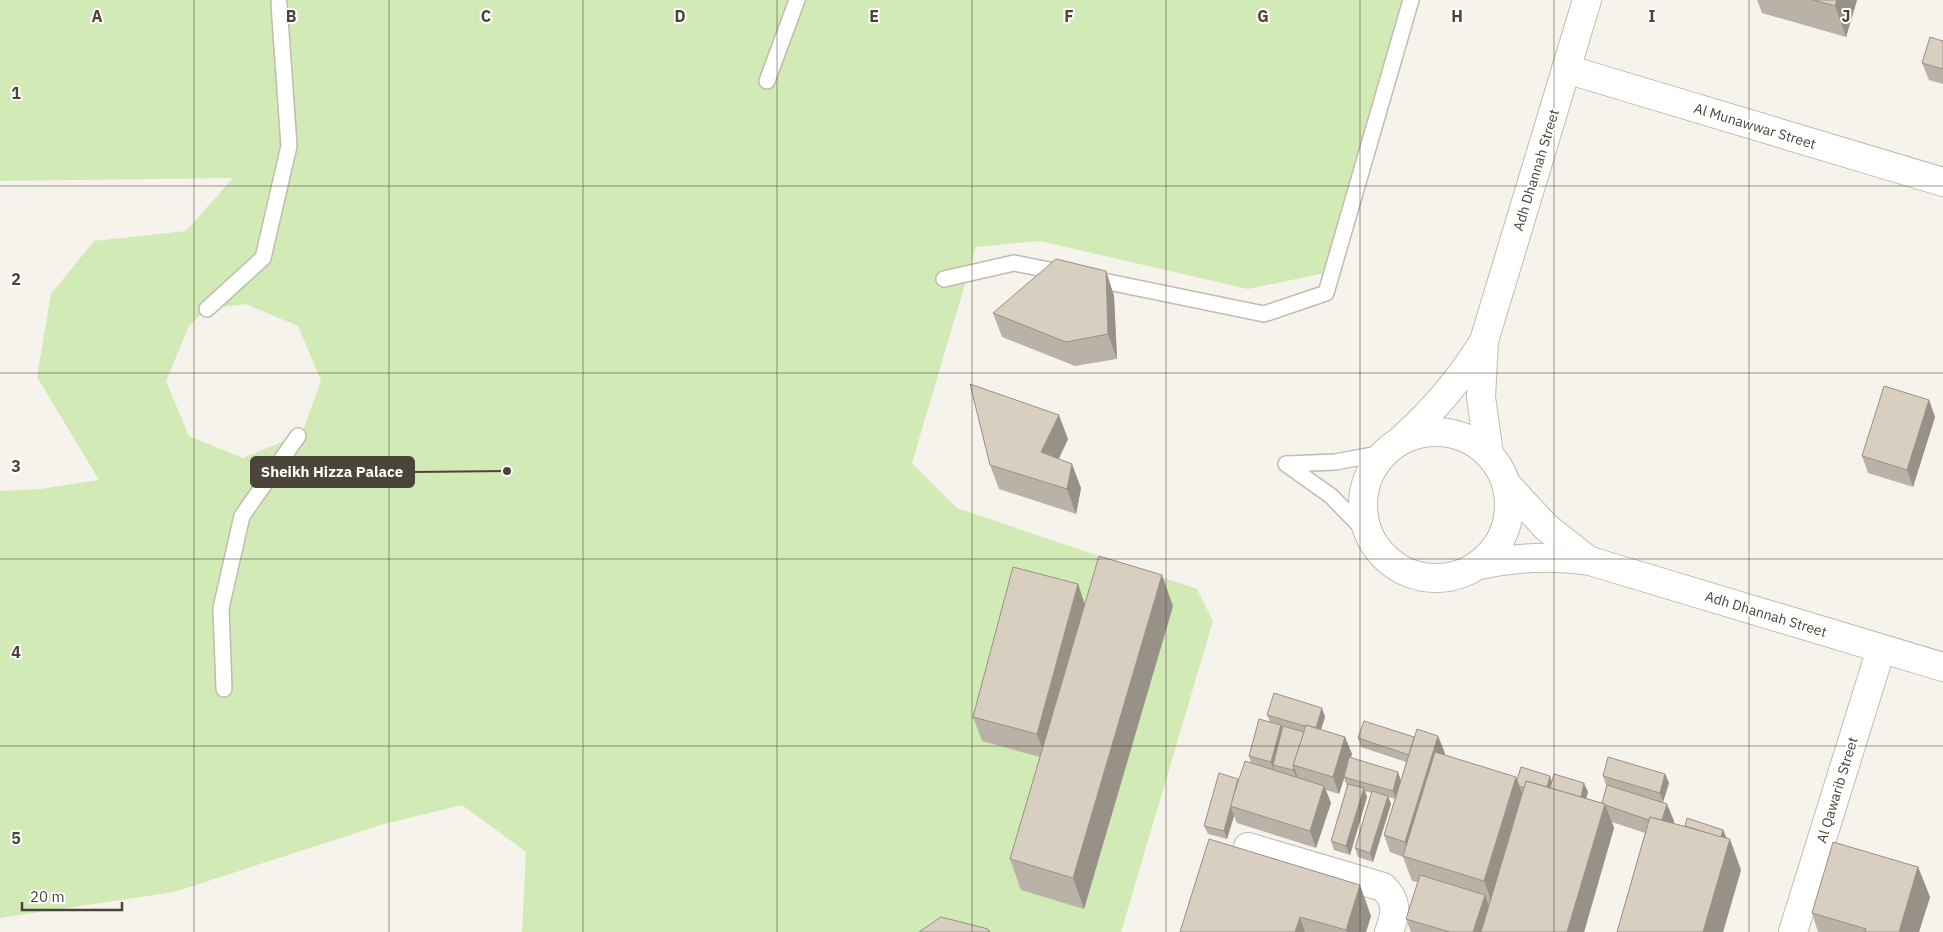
<svg xmlns="http://www.w3.org/2000/svg" width="1943" height="932" font-family="'IBM Plex Sans',sans-serif">
<style>
.green{fill:#d2eab5;fill-rule:evenodd}
.lines{fill:none;stroke-linecap:round;stroke-linejoin:round}
.service-casing{stroke:#c2bbae;stroke-width:18}
.minor-casing{stroke:#c2bbae;stroke-width:30}
.service{stroke:#fff;stroke-width:15}
.minor{stroke:#fff;stroke-width:28}
.wall{fill:#bab2a6}
.shaded-wall{fill:#979187}
.building{fill:#d8cfc1;stroke:#979187}
.grid{fill:none;stroke:#4b4439;stroke-width:1;stroke-opacity:0.55}
.labels{text-anchor:middle;stroke-width:4;stroke-linejoin:round;paint-order:stroke}
.street-label{font-size:14px;fill:#4b4439;stroke:#fff}
.grid-label{font-size:16px;text-anchor:middle;font-weight:bold;fill:#4b4439;stroke:#fff;stroke-width:4;stroke-linejoin:round;paint-order:stroke}
.leader{fill:none;stroke:#4b4439;stroke-width:2}
.callout-dot{fill:#4b4439;stroke:#fff;stroke-width:2}
.callout{fill:#4b4439;stroke:#4b4439;stroke-width:2}
.callout-label{font-size:15px;text-anchor:middle;font-weight:bold;fill:#fff}
</style>
<rect width="100%" height="100%" fill="#f6f3ec"/>
<!-- green -->
<path class="green" d="M0,0h1405l-80,273 -77,16 -208,-48 -64,6 -64,216 45,45 240,81 16,32 -92,311h-599l4,-80 -64,-47 -78,19 -210,68 -174,26v-427l40,-2 59,-9 -62,-103 14,-83 43,-53 92,-10 47,-53 -233,3zM246,304l52,22 23,55 -18,49 -5,5 -55,23 -54,-22 -23,-55 23,-55 18,-17z"/>
<g class="lines">
<defs>
<g id="service">
<path d="M767,81l30,-81"/>
<path d="M1089,278l175,36 62,-21 85,-293"/>
<path d="M944,279l70,-16 50,10"/>
<path d="M207,309l56,-51 26,-112 -10,-142"/>
<path d="M1286,464l45,32 38,39"/>
<path d="M1287,464l48,-2 49,-9"/>
<path d="M224,689l-3,-81 21,-92 56,-80"/>
</g>
<g id="minor">
<path d="M1566,69l377,113"/>
<circle cx="1436" cy="505" r="73"/>
<path d="M1402,439c32,-29 58,-59 80,-95"/>
<path d="M1489,454l-8,-57 3,-56 103,-341"/>
<path d="M1508,486l38,41 42,33"/>
<path d="M1479,565c38,-8 72,-10 111,-4l353,106"/>
<path d="M1248,847l135,40c15,14 13,26 6,45"/>
<path d="M1793,932l88,-283"/>
</g>
</defs>
<!-- service casing -->
<use href="#service" class="service-casing"/>
<!-- minor casing -->
<use href="#minor" class="minor-casing"/>
<!-- service -->
<use href="#service" class="service"/>
<!-- minor -->
<use href="#minor" class="minor"/>
</g>
<!-- wall -->
<g class="wall">
<path d="M1757,0h100l-11,37 -84,-24z"/>
<path d="M1943,41v43l-14,-4 -7,-17z"/>
<path d="M1106,271l8,25 3,63 -42,7 -73,-29 -9,-24z"/>
<path d="M1929,400l6,17 -22,70 -45,-14 -6,-17z"/>
<path d="M1068,439l-9,20 22,29 -5,26 -77,-25 -9,-24z"/>
<path d="M1078,584l7,20 88,2 -89,303 -63,-19 -11,-31 30,-102 -58,-16 -9,-24z"/>
<path d="M1267,715l58,2 -4,13 24,7 7,17 -2,4 51,22 5,-18 -45,-15 -3,-9 87,15 -1,2 73,25 35,1 36,11 -2,6 16,5 5,-18h-1l-3,-9 62,-2 4,9 -6,19 11,19 -1,2 12,3 38,4 18,40 -18,62h-106l28,-99 -33,-11 2,6 -30,104h-173l-5,-13 12,-37 -6,-1 -9,-24 -13,-5 -6,-17 11,-36 -7,-2 3,7 -18,58 -15,-5 -3,-9 17,-55 -8,-2 3,6 -17,58 -16,-5 -3,-9 17,-55h-1l-3,-8 -5,16 -13,-4 5,13 -15,45 -79,-25 -3,-7 -7,23 -19,-5 -4,-8 47,-63 -2,-7 21,-34z"/>
<path d="M1209,839l162,77 -5,16h-186z"/>
<path d="M1918,867l12,30 -11,35h-101l-6,-19z"/>
</g>
<!-- shaded-wall -->
<g class="shaded-wall">
<path d="M1837,0h20l-11,37 -11,-31z"/>
<path d="M1106,271l8,25 3,63 -9,-25z"/>
<path d="M1929,400l6,17 -22,70 -6,-17z"/>
<path d="M1059,415l9,24 -18,37 -9,-24z"/>
<path d="M1072,464l9,24 -5,26 -9,-25z"/>
<path d="M1162,575l11,31 -89,303 -11,-31z"/>
<path d="M1078,584l8,25 -40,149 -9,-24z"/>
<path d="M1322,708l3,9 -7,21 -3,-8z"/>
<path d="M1281,725l3,9 -11,31 1,3v3l-3,-9z"/>
<path d="M1438,736l7,17 -33,106 -7,-17z"/>
<path d="M1345,737l7,17 -13,40 -6,-17z"/>
<path d="M1294,767l3,8v3l-4,-8z"/>
<path d="M1398,772l3,9 -5,18 -3,-8z"/>
<path d="M1665,774l4,9 -6,19 -3,-9z"/>
<path d="M1550,776l3,9 -9,9z"/>
<path d="M1516,777l9,24 -32,104 -9,-24z"/>
<path d="M1584,783l4,9 -6,21 -4,-9z"/>
<path d="M1324,786l7,17 -15,45 -6,-17z"/>
<path d="M1364,788l3,9 -17,58 -4,-9z"/>
<path d="M1388,796l3,8 -18,58 -3,-9z"/>
<path d="M1605,804l9,24 -30,104h-17z"/>
<path d="M1667,804l7,17 -6,20 -7,-17z"/>
<path d="M1231,807l3,9 -7,23 -3,-8z"/>
<path d="M1723,830l4,9 -10,9z"/>
<path d="M1730,839l11,31 -18,62h-20z"/>
<path d="M1918,867l12,30 -11,35h-20z"/>
<path d="M1360,885l11,31 -5,16h-19l-1,-2z"/>
<path d="M1485,895l6,17 -6,20h-12z"/>
<path d="M1300,917l5,15h-10z"/>
</g>
<!-- building -->
<g class="building">
<path d="M1813,0h24l-2,6z"/>
<path d="M1930,37l13,4v28l-21,-6z"/>
<path d="M1056,259l50,12 2,63 -42,8 -73,-29z"/>
<path d="M970,384l89,31 -18,37 31,12 -5,25 -77,-24z"/>
<path d="M1884,386l45,14 -22,70 -45,-14z"/>
<path d="M1099,556l63,19 -89,303 -63,-19z"/>
<path d="M1013,567l65,17 -41,150 -64,-17z"/>
<path d="M1274,693l48,15 -6,20 -10,-3 -1,1 -38,-11z"/>
<path d="M1259,719l22,6 -10,37 -22,-6z"/>
<path d="M1364,721l50,16 -5,18 -51,-17z"/>
<path d="M1306,725l39,12 -12,40 -40,-12z"/>
<path d="M1283,726l21,6 -11,33 1,2 -1,3 -20,-5z"/>
<path d="M1417,729l21,7 -33,106 -21,-7z"/>
<path d="M1435,752l81,25 -32,104 -81,-25z"/>
<path d="M1349,757l49,15 -5,19 -49,-14z"/>
<path d="M1608,757l57,17 -5,19 -57,-17z"/>
<path d="M1245,761l79,25 -14,45 -80,-25z"/>
<path d="M1521,767l29,9 -3,11 -21,-6 -2,7 -5,-2 -2,-6z"/>
<path d="M1219,773l19,6 -14,52 -20,-5z"/>
<path d="M1554,774l30,9 -3,14 -31,-9z"/>
<path d="M1526,781l79,23 -38,128h-86z"/>
<path d="M1348,784l16,4 -18,58 -15,-5z"/>
<path d="M1607,785l60,19 -5,16 -12,-3 -1,3 -44,-15v-1l-3,-1z"/>
<path d="M1372,791l16,5 -18,57 -15,-5z"/>
<path d="M1650,817l80,22 -27,93h-86z"/>
<path d="M1687,818l36,12 -2,7 -36,-11z"/>
<path d="M1209,839l151,46 -14,45 -46,-13 -5,15h-115z"/>
<path d="M1833,842l85,25 -19,65h-34l1,-3 -54,-16z"/>
<path d="M1420,875l65,20 -12,37h-23l-44,-13z"/>
<path d="M941,917l47,12 2,3h-71z"/>
</g>
<!-- grid -->
<path class="grid" d="M194,0v932M389,0v932M583,0v932M777,0v932M972,0v932M1166,0v932M1360,0v932M1554,0v932M1749,0v932M0,186h1943M0,373h1943M0,559h1943M0,746h1943"/>
<g class="labels">
<!-- street labels -->
<g class="street-label">
<text transform="translate(1755 126) rotate(17)" y="5">Al Munawwar Street</text>
<text transform="translate(1536 170) rotate(-73)" y="5">Adh Dhannah Street</text>
<text transform="translate(1766 614) rotate(17)" y="5">Adh Dhannah Street</text>
<text transform="translate(1837 790) rotate(-73)" y="5">Al Qawarib Street</text>
</g>
</g>
<g class="grid-label">
<text x="97" y="22">A</text>
<text x="291" y="22">B</text>
<text x="486" y="22">C</text>
<text x="680" y="22">D</text>
<text x="874" y="22">E</text>
<text x="1069" y="22">F</text>
<text x="1263" y="22">G</text>
<text x="1457" y="22">H</text>
<text x="1652" y="22">I</text>
<text x="1846" y="22">J</text>
<text x="16" y="99">1</text>
<text x="16" y="285">2</text>
<text x="16" y="472">3</text>
<text x="16" y="658">4</text>
<text x="16" y="844">5</text>
</g>
<!-- callouts -->
<path class="leader" d="M507 471L414 472"/>
<circle class="callout-dot" cx="507" cy="471" r="5"/>
<rect class="callout" x="251" y="457" width="163" height="30" rx="5"/>
<g class="callout-label">
<text x="332" y="477">Sheikh Hizza Palace</text>
</g>
<!-- scale -->
<path d="M22 902v8h100v-8" fill="none" stroke="#4b4439" stroke-width="2.5"/>
<text x="30" y="902" font-size="15" fill="#4b4439" stroke="#ffffff" stroke-width="4" paint-order="stroke">20 m</text>
</svg>
